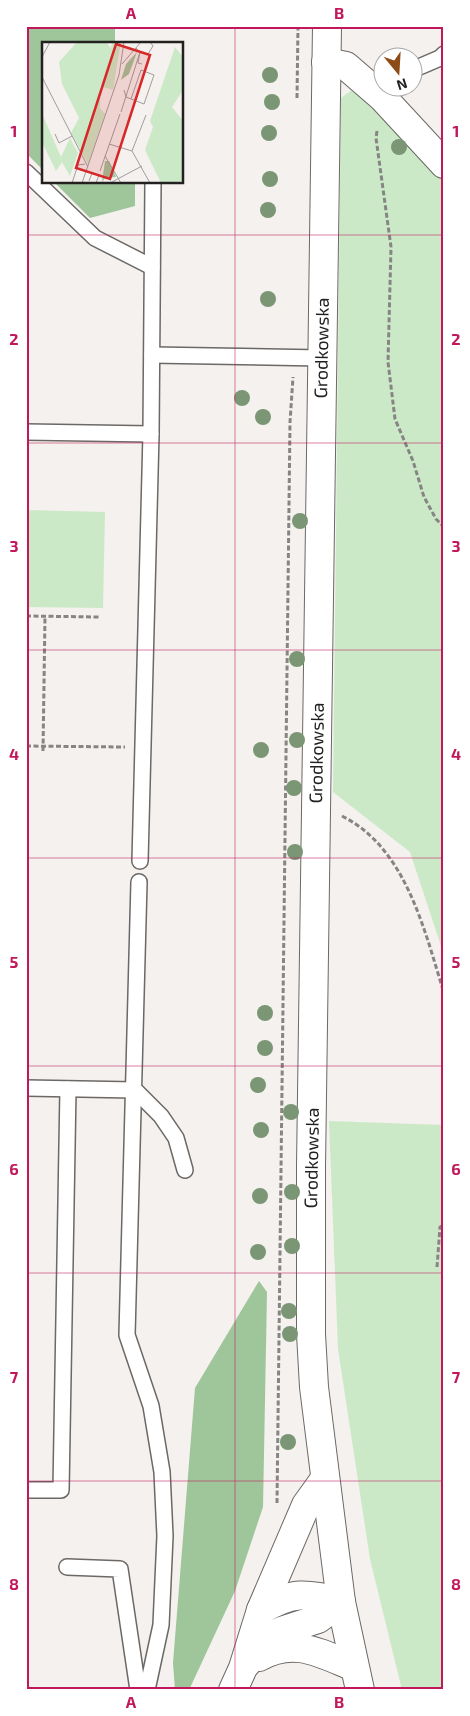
<svg xmlns="http://www.w3.org/2000/svg" width="470" height="1716" font-family="'Exo 2',sans-serif">
<style>
.green{fill:#cbe9c7}
.forest{fill:#9fc59a}
.lines{fill:none;stroke-linecap:round;stroke-linejoin:round}
.lane-casing{stroke:#6b6865;stroke-width:18}
.street-casing{stroke:#6b6865;stroke-width:30}
.secondary-casing{stroke:#6b6865;stroke-width:30}
.path{stroke:#878583;stroke-width:3;stroke-dasharray:5 2.5;stroke-linecap:butt}
.lane{stroke:#fff;stroke-width:15}
.street{stroke:#fff;stroke-width:28}
.secondary{stroke:#fff;stroke-width:28}
.tree{fill:#7a9674}
.grid{fill:none;stroke:#c2185b;stroke-width:1;stroke-opacity:0.55}
.labels{text-anchor:middle;stroke-width:4;stroke-linejoin:round;paint-order:stroke}
.street-label{font-size:18px;fill:#222120;stroke:#fff}
.inset-road{fill:none;stroke:#a09e9c;stroke-width:1}
.view{fill:#d62828;fill-opacity:0.15;stroke:#d62828;stroke-width:2.5}
.inset-edge{fill:none;stroke:#222120;stroke-width:2.5}
.neatline{fill:none;stroke:#c2185b;stroke-width:2}
.grid-label{font-size:16px;text-anchor:middle;font-weight:bold;fill:#c2185b}
</style>
<rect width="100%" height="100%" fill="#f4f1ee"/>
<!-- green -->
<g class="green">
<path d="M353,89l42,38 49,49v779l-34,-103 -77,-60 8,-694z"/>
<path d="M26,510l79,2 -2,96 -77,-1z"/>
<path d="M329,1121l115,4v565h-42l-32,-131 -32,-210z"/>
</g>
<!-- forest -->
<g class="forest">
<path d="M26,26h89v18h-71v127l-18,-18z"/>
<path d="M55,183h80v23l-45,12z"/>
<path d="M259,1281l8,11 -4,215 -28,84 -46,99h-14l-2,-27 22,-275z"/>
</g>
<g class="lines">
<defs>
<g id="lane">
<path d="M412,70l28,-12 4,-4"/>
<path d="M26,172l69,66 57,29"/>
<path d="M152,355l170,3"/>
<path d="M26,432l125,2"/>
<path d="M140,861l11,-427 2,-252"/>
<path d="M139,882l-12,453 24,71 11,66 3,64 -4,89 -14,65"/>
<path d="M26,1088l109,2 26,26 15,22 9,32"/>
<path d="M26,1490h35l7,-401"/>
<path d="M67,1567l53,2 18,121"/>
</g>
<path id="street" d="M326,62l20,4 37,32 61,66"/>
<g id="secondary">
<path d="M327,26l-16,1141v167l3,53 27,215 19,88"/>
<path d="M261,1610c32,-19 44,-17 80,-8"/>
<path d="M259,1657c35,-20 61,-4 95,10"/>
<path d="M247,1663l17,-21 17,-11 37,-12 23,-17"/>
<path d="M233,1690l10,-22 18,-58 45,-105 18,-25"/>
</g>
</defs>
<!-- lane casing -->
<use href="#lane" class="lane-casing"/>
<!-- street casing -->
<use href="#street" class="street-casing"/>
<!-- secondary casing -->
<use href="#secondary" class="secondary-casing"/>
<!-- path -->
<g class="path">
<path d="M297,98l1,-72"/>
<path d="M377,131l-1,7 15,109 -3,115 7,57 18,42 11,36 12,22 8,8"/>
<path d="M26,616l74,1"/>
<path d="M26,746l99,1"/>
<path d="M43,751l2,-135"/>
<path d="M342,816c64,32 82,113 102,177"/>
<path d="M437,1267l3,-40 4,-2"/>
<path d="M277,1503l13,-1081 3,-45"/>
</g>
<!-- lane -->
<use href="#lane" class="lane"/>
<!-- street -->
<use href="#street" class="street"/>
<!-- secondary -->
<use href="#secondary" class="secondary"/>
</g>
<!-- trees -->
<g class="tree">
<circle cx="270" cy="75" r="8"/>
<circle cx="272" cy="102" r="8"/>
<circle cx="269" cy="133" r="8"/>
<circle cx="399" cy="147" r="8"/>
<circle cx="270" cy="179" r="8"/>
<circle cx="268" cy="210" r="8"/>
<circle cx="268" cy="299" r="8"/>
<circle cx="242" cy="398" r="8"/>
<circle cx="263" cy="417" r="8"/>
<circle cx="300" cy="521" r="8"/>
<circle cx="297" cy="659" r="8"/>
<circle cx="297" cy="740" r="8"/>
<circle cx="261" cy="750" r="8"/>
<circle cx="294" cy="788" r="8"/>
<circle cx="295" cy="852" r="8"/>
<circle cx="265" cy="1013" r="8"/>
<circle cx="265" cy="1048" r="8"/>
<circle cx="258" cy="1085" r="8"/>
<circle cx="291" cy="1112" r="8"/>
<circle cx="261" cy="1130" r="8"/>
<circle cx="292" cy="1192" r="8"/>
<circle cx="260" cy="1196" r="8"/>
<circle cx="292" cy="1246" r="8"/>
<circle cx="258" cy="1252" r="8"/>
<circle cx="289" cy="1311" r="8"/>
<circle cx="290" cy="1334" r="8"/>
<circle cx="288" cy="1442" r="8"/>
</g>
<!-- grid -->
<path class="grid" d="M235,26v1664M26,235h418M26,443h418M26,650h418M26,858h418M26,1066h418M26,1273h418M26,1481h418"/>
<g class="labels">
<!-- street labels -->
<g class="street-label">
<text transform="translate(322 348) rotate(-89)" y="6">Grodkowska</text>
<text transform="translate(317 753) rotate(-89)" y="6">Grodkowska</text>
<text transform="translate(312 1158) rotate(-89)" y="6">Grodkowska</text>
</g>
</g>
<!-- overview -->
<g transform="translate(42 42)">
<rect width="141" height="141" fill="#f4f1ee"/>
<path d="M35,0h29l5,6 1,-6h9l-8,48 -13,-4v22l5,6 -17,50 -17,-31 8,-15 -17,-34 -3,-22zM133,5l8,10v33l-11,17 11,14v60l-22,2 -16,-33 8,-23 -3,-6zM1,74l18,41 9,-19 8,15 -8,23 -8,-14 -6,9 -14,-29z" fill="#cbe9c7"/>
<path d="M95,10l-8,22 -8,6 5,-16zM63,119h4l7,16 -11,1 -3,4z" fill="#9fc59a"/>
<path class="inset-road" d="M0,15l8,-15M80,22l19,-22M100,22l-4,-1 2,-11 8,2 5,-8 -3,-4M0,35l46,90M82,48l2,7 18,7 10,-29 -13,-5 -10,29M79,70l19,-60 -4,-4M13,92l4,9 13,-7M67,102l23,7 14,-36M90,109l18,32M63,114l16,27M58,129l20,-57M47,139l3,-8 7,2 -3,8M30,141l6,-18 7,-1M40,141l37,-108 5,-33M68,141l32,-17"/>
<path class="view" d="M74,2l34,11 -40,124 -34,-11z"/>
<rect width="141" height="141" class="inset-edge"/>
</g>
<!-- border -->
<rect width="470" height="1716" fill="none" stroke="#ffffff" stroke-width="55"/>
<!-- north arrow -->
<g transform="translate(398 72) rotate(162)"><circle r="24" fill="#ffffff" stroke="#a7a6a6"/>
<path d="M0-4L9 19L0 12L-9 19Z" fill="#8c4b17"/>
<text y="-8" font-size="14" font-weight="bold" text-anchor="middle" fill="#222120">N</text>
</g>
<rect x="28" y="28" width="414" height="1660" class="neatline"/>
<g class="grid-label">
<text x="131" y="19">A</text>
<text x="339" y="19">B</text>
<text x="14" y="137">1</text>
<text x="456" y="137">1</text>
<text x="14" y="345">2</text>
<text x="456" y="345">2</text>
<text x="14" y="552">3</text>
<text x="456" y="552">3</text>
<text x="14" y="760">4</text>
<text x="456" y="760">4</text>
<text x="14" y="968">5</text>
<text x="456" y="968">5</text>
<text x="14" y="1175">6</text>
<text x="456" y="1175">6</text>
<text x="14" y="1383">7</text>
<text x="456" y="1383">7</text>
<text x="14" y="1590">8</text>
<text x="456" y="1590">8</text>
<text x="131" y="1708">A</text>
<text x="339" y="1708">B</text>
</g>
</svg>
